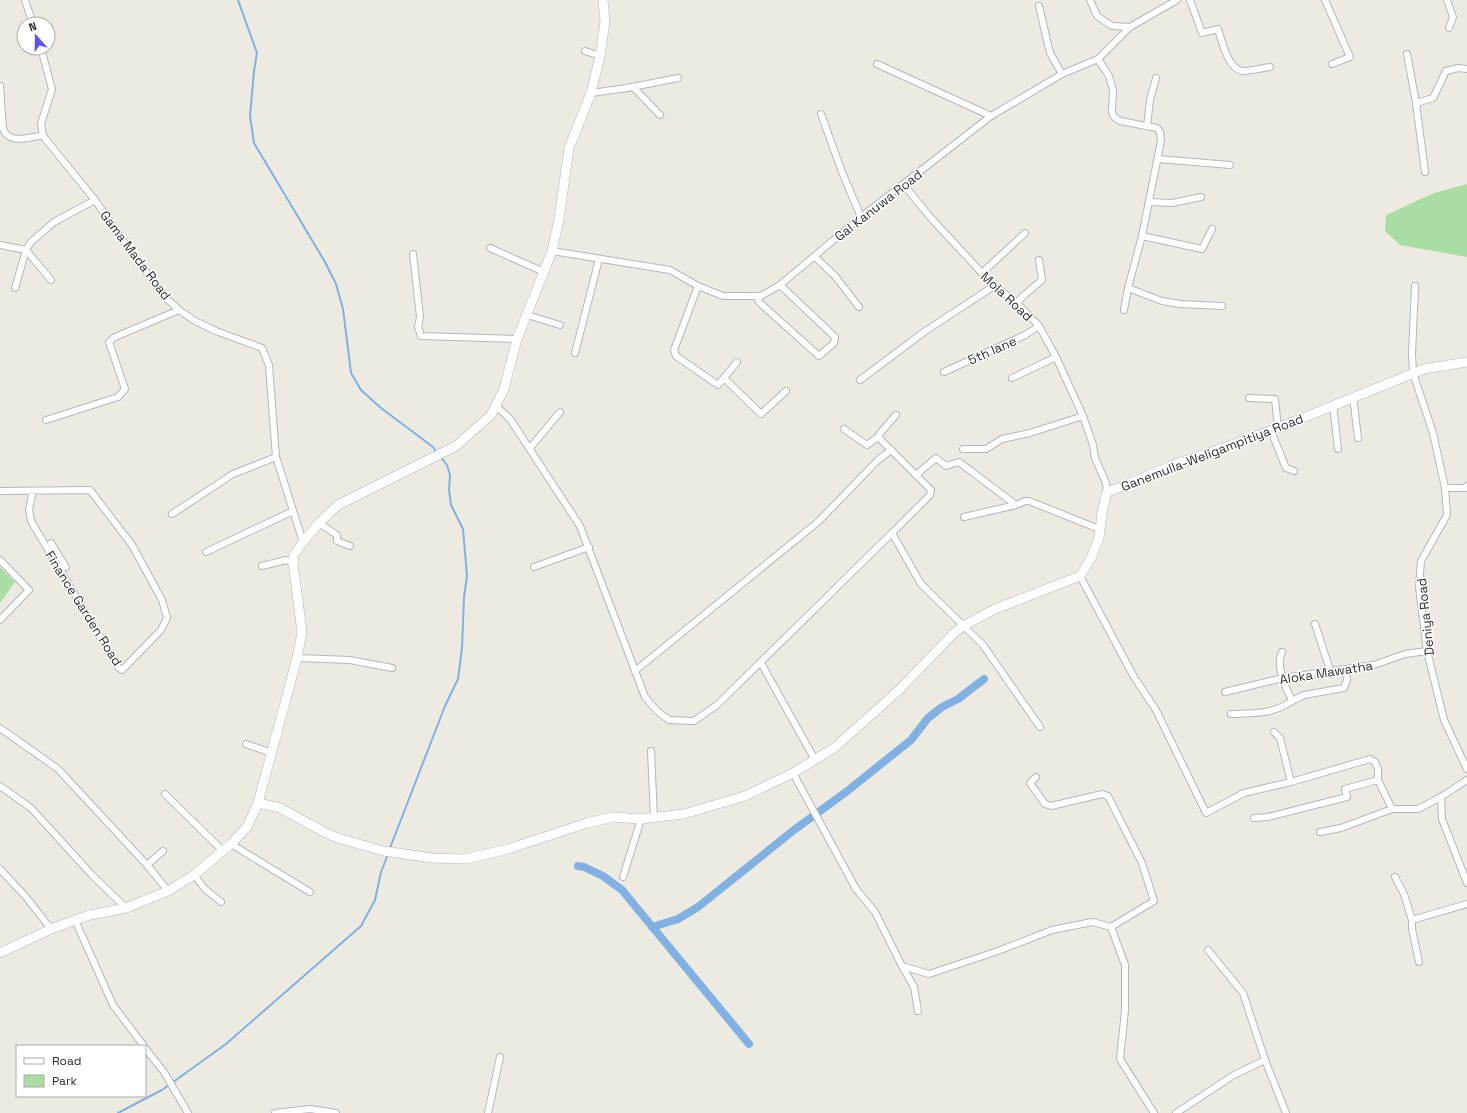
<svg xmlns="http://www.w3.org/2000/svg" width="1467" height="1113" font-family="'Space Grotesk',sans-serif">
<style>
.green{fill:#aadda4}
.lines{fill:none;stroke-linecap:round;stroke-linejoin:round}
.stream{stroke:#81b1e2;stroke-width:2}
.canal{stroke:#81b1e2;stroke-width:8}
.street-casing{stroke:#b5b5bf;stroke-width:8}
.secondary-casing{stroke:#b5b5bf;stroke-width:10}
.street{stroke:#fff;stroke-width:6}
.secondary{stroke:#fff;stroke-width:9}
.labels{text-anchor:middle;stroke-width:3;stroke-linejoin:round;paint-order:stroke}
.street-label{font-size:13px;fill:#2d2d2d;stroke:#fff}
</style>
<rect width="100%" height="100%" fill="#edebe1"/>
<!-- green -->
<g class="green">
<path d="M1467,184v73l-67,-12 -15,-14 1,-16 48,-22z"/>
<path d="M0,567l15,15 -15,21z"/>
</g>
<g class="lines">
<!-- stream -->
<g class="stream">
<path d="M238,0l19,53 -3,18 -4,45 4,27 71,119 11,22 7,25 8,64 10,17 20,18 52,39 4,6"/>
<path d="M390,848l55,-142 13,-27 4,-31 2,-51 3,-21 -4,-47 -12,-24 -2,-15 1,-15 -3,-10 -7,-9"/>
<path d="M118,1113l44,-23 64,-46 135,-118 14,-26 6,-28 7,-18"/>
</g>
<!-- canal -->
<g class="canal">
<path d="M578,866l6,1 19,9 19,14 127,154"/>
<path d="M652,927l26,-8 20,-12 96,-77 52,-38 65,-52 17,-22 14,-11 16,-8 26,-20"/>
</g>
<defs>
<g id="street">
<path d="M25,0l8,24"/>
<path d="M1090,0l7,16 15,10 18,1"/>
<path d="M1190,0l12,33 16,-4c4,12 10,40 24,42 9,0 20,-3 28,-4"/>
<path d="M1325,0l25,57 -18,7"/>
<path d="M1447,0l6,17 -4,11"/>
<path d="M1039,6l11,47 12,21"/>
<path d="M41,48l11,41 -11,35 2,12 52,64 31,45 38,51 15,14 16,11 21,10 46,17 7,17 7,92 27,85"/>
<path d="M585,51l15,5"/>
<path d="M1407,54l9,49"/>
<path d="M1098,59l11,17 4,14 -1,22 2,5 6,4 37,7 3,4 1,9 -19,95 -14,52 34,13 19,3 41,2"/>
<path d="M877,64l114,52"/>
<path d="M0,86l3,43c8,17 26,7 40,7"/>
<path d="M633,87l27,28"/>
<path d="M591,93l36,-5 51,-10"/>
<path d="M821,114l21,58 19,45"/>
<path d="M1147,126l3,-26 6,-22"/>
<path d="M1158,159l72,6"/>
<path d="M1425,172l-9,-69 17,-5 13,-27 12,-3 9,1"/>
<path d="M904,185l26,32 64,69 23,17 22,23 17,31 27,59 10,29 2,13 11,25 1,9"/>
<path d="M1149,202l23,1 29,-6"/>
<path d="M1142,236l60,13 10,-20"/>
<path d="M0,245l26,5 5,-8 23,-20 41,-22"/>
<path d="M490,248l54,24"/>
<path d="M26,250l25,30"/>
<path d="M552,251l118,19 28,16 25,10h38l19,-11 81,-68 130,-101 71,-42 36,-15 32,-32 47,-27"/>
<path d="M413,254l7,63 -2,10 3,9 96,3"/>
<path d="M815,257l20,19 24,31"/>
<path d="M982,273l43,-40"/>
<path d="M698,286l-24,64 2,6 42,29 19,-23"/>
<path d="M1415,286l-3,68 1,19 20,60 12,55 2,27 -26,46 -2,26 8,64 17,69 23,49"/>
<path d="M15,288l11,-38"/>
<path d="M756,296l4,7 59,53 15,-13 1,-6 -55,-52"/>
<path d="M1017,303l6,-7 19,-16 -3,-20"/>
<path d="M1124,310l4,-22"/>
<path d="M527,315l33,10"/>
<path d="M575,353l24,-94"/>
<path d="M944,372l81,-37 14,-9"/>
<path d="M724,378l37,36 25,-23"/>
<path d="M1012,378l44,-21"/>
<path d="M860,380l64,-48 70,-46"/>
<path d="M1353,397l5,41"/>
<path d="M1249,398l26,1 3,29"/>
<path d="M495,405l15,14 70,107 65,171 12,14 12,9 25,1 23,-16 175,-172 29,51 62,61 57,82"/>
<path d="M1333,405l5,44"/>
<path d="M46,420l72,-23 7,-8 -16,-47 6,-5 64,-27"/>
<path d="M844,429l23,16 11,-8 53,53 -1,5 -38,38"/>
<path d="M1271,431l15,37 8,3"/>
<path d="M878,437l3,-5 15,-17"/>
<path d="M530,448l30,-36"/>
<path d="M963,449h23l16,-10 28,-6 53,-17"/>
<path d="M916,475l20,-17 10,8 13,-4 57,43 9,-4h4l70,28"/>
<path d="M1445,488h20l2,-2"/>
<path d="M0,491l90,-1 42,55 30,55 5,18 -6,12 -39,40 -4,-3 -87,-146 -2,-12 4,-18"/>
<path d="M172,514l61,-40 43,-17"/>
<path d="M964,517l52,-12"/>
<path d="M319,523l18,12v6l13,5"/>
<path d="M51,543l15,24 -6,2"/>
<path d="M206,552l87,-41"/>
<path d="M0,560l29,30 -29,30"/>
<path d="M262,566l24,-6 7,3"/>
<path d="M534,567l55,-20"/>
<path d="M1080,576l54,101 22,33 50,103 38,-20 47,-11 79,-23 5,3 3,7v11l14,29h26l23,-12"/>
<path d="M1315,624l15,46"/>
<path d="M1282,652c-7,15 4,35 10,49l12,-6 40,-7 3,-8 -1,-11"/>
<path d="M297,658l53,2 42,8"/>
<path d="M761,663l54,97"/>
<path d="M635,671l184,-150 59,-61 13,-10"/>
<path d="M1225,692l58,-14 91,-13 31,-11 22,-3"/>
<path d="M1231,714c24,-1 40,1 61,-13"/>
<path d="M0,728l58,41 89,96 21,26"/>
<path d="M1274,732l6,6 11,44"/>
<path d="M246,744l26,9"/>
<path d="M651,751l3,67"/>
<path d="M793,773l63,116 19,23 27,54 27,8 69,-23 54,-21 40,-8 19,5 14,38v45l-5,49 34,54"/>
<path d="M1036,777l-6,6 15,21 6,2 51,-12 6,2 34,67 12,38 -43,26"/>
<path d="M1467,780l-26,17 1,22 25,64"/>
<path d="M0,786l31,22 61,67 34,33"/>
<path d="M165,794l58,57"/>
<path d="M1254,818l14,-1 79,-20 -2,-8 33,-9"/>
<path d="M1320,832l21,-4 51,-19"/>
<path d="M231,844l79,48"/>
<path d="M147,865l16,-14"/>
<path d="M0,869l26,28 25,32"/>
<path d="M194,875l11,14 16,13"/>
<path d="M623,877l18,-58"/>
<path d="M1395,877l9,17 8,26"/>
<path d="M75,920l38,85 31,41"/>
<path d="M1208,950l35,43 22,67 21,53"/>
<path d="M1419,962l-7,-33v-9l55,-16"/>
<path d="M902,966l12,21 4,24"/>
<path d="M145,1048l19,24 24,41"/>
<path d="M275,1113l35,-4 26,4"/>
<path d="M488,1113l12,-56"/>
<path d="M1176,1113l58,-38 31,-15"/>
</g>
<g id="secondary">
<path d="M258,803l39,-145 5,-26 -9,-69 1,-8 9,-13 16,-19 19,-18 118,-59 35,-31 13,-26 13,-50 35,-88 7,-32 10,-71 22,-55 9,-37 5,-34 -2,-22"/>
<path d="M0,953l51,-24 24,-9 15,-5 36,-7 42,-17 26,-16 37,-31 16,-17 11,-24 22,5 48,26 13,5 43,12 48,7 33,1 43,-10 79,-26 26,-6 28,2 43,-5 61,-18 48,-23 41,-25 65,-58 55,-57 9,-7 32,-17 85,-33 11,-18 8,-20 3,-25 5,-21 17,-6 49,-21 50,-17 55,-20 146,-59 43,-7"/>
</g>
</defs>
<!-- street casing -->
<use href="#street" class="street-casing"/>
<!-- secondary casing -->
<use href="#secondary" class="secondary-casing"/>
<!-- street -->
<use href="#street" class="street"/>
<!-- secondary -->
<use href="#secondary" class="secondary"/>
</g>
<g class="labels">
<!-- street labels -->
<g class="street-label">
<text transform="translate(878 205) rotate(-38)" y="5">Gal Kanuwa Road</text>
<text transform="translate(136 255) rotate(53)" y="5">Gama Mada Road</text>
<text transform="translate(1007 296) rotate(43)" y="5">Mola Road</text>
<text transform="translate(992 350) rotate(-24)" y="5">5th lane</text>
<text transform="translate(1212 452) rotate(-21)" y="5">Ganemulla-Weligampitiya Road</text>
<text transform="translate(84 608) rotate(58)" y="5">Finance Garden Road</text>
<text transform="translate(1425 617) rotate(-96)" y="5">Deniya Road</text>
<text transform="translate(1326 672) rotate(-9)" y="5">Aloka Mawatha</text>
</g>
</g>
<!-- legend -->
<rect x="16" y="1045" width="130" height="52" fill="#ffffff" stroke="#ababab"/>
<rect x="24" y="1058" width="20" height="6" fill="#ffffff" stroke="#ababab"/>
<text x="52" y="1065" font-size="12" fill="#2d2d2d">Road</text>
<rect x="24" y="1075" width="20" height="12" fill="#aadda4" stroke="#ababab"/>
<text x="52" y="1085" font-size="12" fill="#2d2d2d">Park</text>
<!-- north arrow -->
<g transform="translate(36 36) rotate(340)"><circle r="19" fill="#ffffff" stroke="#ababab"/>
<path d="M0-3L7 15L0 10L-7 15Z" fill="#5c54e7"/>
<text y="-6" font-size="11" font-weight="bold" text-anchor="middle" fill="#2d2d2d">N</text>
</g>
</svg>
